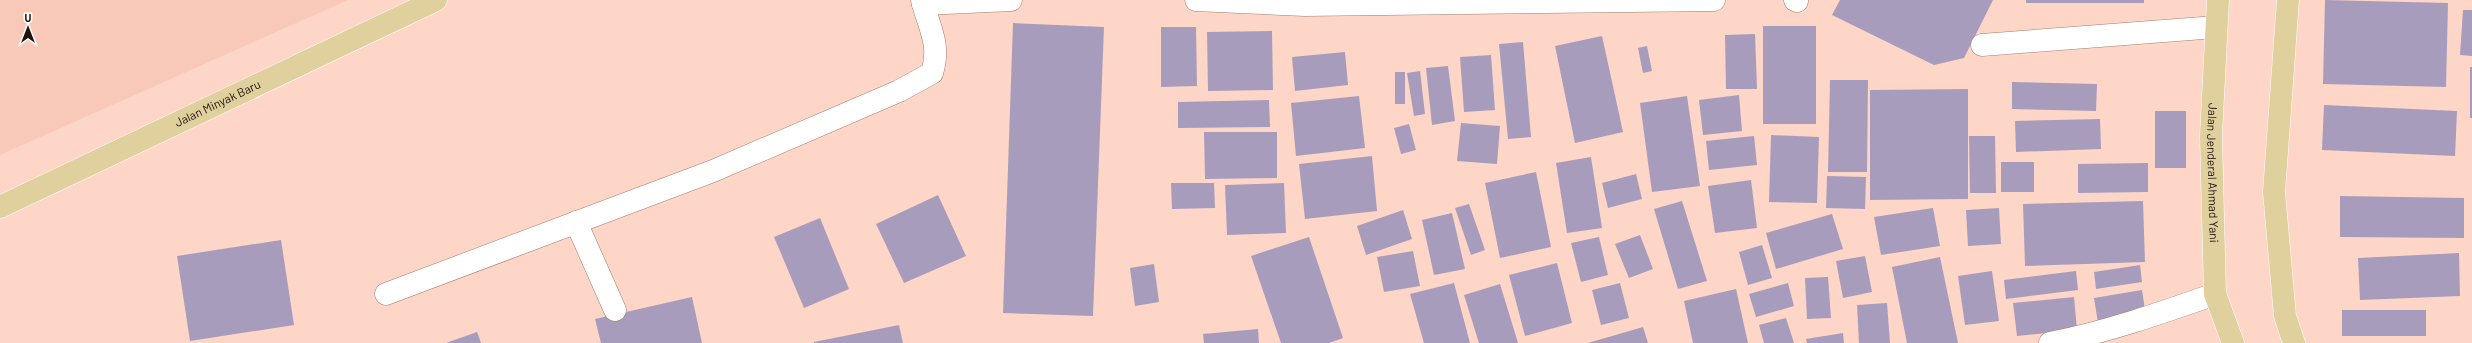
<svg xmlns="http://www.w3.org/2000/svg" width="2472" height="343" font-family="Barlow,sans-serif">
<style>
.built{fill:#f8c9b8}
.building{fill:#a89cbc}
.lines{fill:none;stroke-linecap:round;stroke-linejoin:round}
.minor-casing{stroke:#a07d6f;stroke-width:23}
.major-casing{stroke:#fff;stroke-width:23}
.minor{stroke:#fff;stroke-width:22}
.major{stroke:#e0d09e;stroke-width:22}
.labels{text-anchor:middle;stroke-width:3;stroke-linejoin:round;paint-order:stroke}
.street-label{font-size:12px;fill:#20130e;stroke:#fff}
</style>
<rect width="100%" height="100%" fill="#fdd6c7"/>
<!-- built -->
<path class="built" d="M0,0h348l-348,155z"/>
<!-- building -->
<g class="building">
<path d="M1840,0h153l-29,58 -30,7 -102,-50z"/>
<rect x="2026" y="0" width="118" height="3"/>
<path d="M2325,0l123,3 -2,84 -123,-3z"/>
<path d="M2463,10h9v46l-12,-1z"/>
<path d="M1013,23l91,4 -11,289 -90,-3z"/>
<rect x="1763" y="26" width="53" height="98"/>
<path d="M1161,27h35l1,59 -36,1z"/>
<path d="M1272,31l1,59 -65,1 -1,-59z"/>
<path d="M1755,34l2,55h-31l-1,-54z"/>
<path d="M1602,36l21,96 -48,11 -20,-97z"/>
<path d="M1523,42l8,95 -23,2 -9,-95z"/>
<path d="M1647,46l5,25 -9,2 -5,-25z"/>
<path d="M1345,52l3,33 -53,6 -3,-34z"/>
<path d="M1491,55l4,55 -31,2 -4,-55z"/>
<path d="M1448,66l7,55 -23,4 -6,-57z"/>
<rect x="2470" y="67" width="2" height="51"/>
<path d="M1420,71l5,43 -11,2 -7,-43z"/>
<rect x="1395" y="72" width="10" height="32"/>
<path d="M1830,80h38l-1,92h-39z"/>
<path d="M2012,82l85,2 -1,27 -84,-2z"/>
<path d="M1968,89v110l-98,1v-110z"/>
<path d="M1739,95l3,36 -39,4 -4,-35z"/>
<path d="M1359,96l6,52 -69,8 -5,-53z"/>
<path d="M1687,96l13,90 -48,6 -12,-89z"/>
<path d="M1269,100l1,27 -92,1v-26z"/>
<path d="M2324,105l133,6 -2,45 -133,-6z"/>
<rect x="2155" y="111" width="31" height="57"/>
<path d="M2100,119l1,30 -85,3 -1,-31z"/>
<path d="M1461,123l39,3 -3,38 -40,-3z"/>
<path d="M1409,124l7,26 -15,4 -7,-26z"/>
<path d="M1204,132h73v46l-72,1z"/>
<path d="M1771,135l48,2 -2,66 -48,-1z"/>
<path d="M1754,136l3,29 -48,5 -3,-29z"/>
<path d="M1969,136h26l1,57h-26z"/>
<path d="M1372,156l5,55 -72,8 -6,-55z"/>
<path d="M1591,157l11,71 -35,5 -11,-70z"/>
<rect x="2001" y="162" width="33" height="30"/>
<path d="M2148,163v29l-70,1v-29z"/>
<path d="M1536,172l15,75 -51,11 -15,-75z"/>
<path d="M1636,174l6,25 -34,9 -6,-25z"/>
<path d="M1827,176l39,1 -1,32 -39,-1z"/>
<path d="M1751,180l6,48 -42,5 -7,-47z"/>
<path d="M1171,183h43l1,25 -43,1z"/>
<path d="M1284,183l2,50 -59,2 -2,-50z"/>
<path d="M938,195l28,61 -62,27 -28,-59z"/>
<path d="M2340,196l124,2v40l-124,-1z"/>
<path d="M1682,201l25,80 -29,8 -24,-80z"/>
<path d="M2143,201l2,61 -120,4 -2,-62z"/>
<path d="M1469,204l16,46 -14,5 -16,-47z"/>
<path d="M1933,208l7,38 -59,9 -7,-38z"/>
<path d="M1999,208l2,36 -33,2 -2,-36z"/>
<path d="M1403,210l9,29 -46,16 -9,-29z"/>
<path d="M1452,213l13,56 -31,6 -12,-55z"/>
<path d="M1832,214l11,35 -67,20 -10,-36z"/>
<path d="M820,218l29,71 -45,19 -30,-71z"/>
<path d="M1640,235l13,34 -24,9 -14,-34z"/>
<path d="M1309,237l34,101 -14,5h-48l-30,-87z"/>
<path d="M1599,237l9,38 -27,7 -10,-39z"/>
<path d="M281,240l13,85 -104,16 -13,-85z"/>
<path d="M1762,245l10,33 -24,7 -9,-33z"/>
<path d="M1413,251l7,35 -36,6 -7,-35z"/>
<path d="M2459,253l1,43 -100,4 -2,-42z"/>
<path d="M1865,256l7,36 -29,6 -7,-37z"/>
<path d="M1940,257l18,86h-51l-15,-76z"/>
<path d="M1557,263l15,60 -47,13 -16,-61z"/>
<path d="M1154,264l5,38 -24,4 -5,-38z"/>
<path d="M2140,265l2,17 -46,7 -2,-17z"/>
<path d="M1992,271l7,50 -34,4 -7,-49z"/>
<path d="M2076,271l2,19 -72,9 -2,-19z"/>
<path d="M1828,277l3,41 -24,1 -2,-41z"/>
<path d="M1454,283l16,60h-46l-14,-49z"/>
<path d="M1620,283l9,35 -28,7 -9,-35z"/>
<path d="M1788,283l6,23 -38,11 -7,-23z"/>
<path d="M1500,284l18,59h-39l-15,-48z"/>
<path d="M1736,289l12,54h-55l-9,-42z"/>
<path d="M2142,290l4,26 -48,7 -4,-25z"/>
<path d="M692,297l10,46h-101l-6,-24z"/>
<path d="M2074,297l3,33 -60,6 -4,-33z"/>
<path d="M1887,303l3,40h-31l-2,-38z"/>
<rect x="2342" y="310" width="84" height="26"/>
<path d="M1786,318l8,25h-30l-5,-18z"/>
<path d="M899,325l4,18h-89v-1z"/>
<path d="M1643,327l5,16h-60z"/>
<path d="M1258,329l1,14h-55l-1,-9z"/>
<path d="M477,332l4,11h-35z"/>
<path d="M1843,333l1,10h-37l-1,-4z"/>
</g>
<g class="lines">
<defs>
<g id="minor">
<path d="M1196,0l109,5 409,-5"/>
<path d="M1795,0l2,1"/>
<path d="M923,4l88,-4"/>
<path d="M1982,45l234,-18"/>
<path d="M576,222l39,88"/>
<path d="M386,294l327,-123 186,-80 33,-18c9,-29 -3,-45 -10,-73"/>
<path d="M2050,343c57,-11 111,-30 165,-49"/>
</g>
<g id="major">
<path id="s1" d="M2218,0l-7,136 4,158 18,49"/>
<path d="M2288,0l-14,192 11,124 9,27"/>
<path id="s2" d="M0,207l436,-207"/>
</g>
</defs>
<!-- minor casing -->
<use href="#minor" class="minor-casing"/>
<!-- major casing -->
<use href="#major" class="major-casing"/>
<!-- minor -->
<use href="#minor" class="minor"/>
<!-- major -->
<use href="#major" class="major"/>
</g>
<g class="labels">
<!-- street labels -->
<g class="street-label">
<text dy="4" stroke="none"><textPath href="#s2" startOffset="241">Jalan Minyak Baru</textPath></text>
<text dy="4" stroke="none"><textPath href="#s1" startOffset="173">Jalan Jenderal Ahmad Yani</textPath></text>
</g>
</g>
<!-- north arrow -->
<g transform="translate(28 28)" stroke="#ffffff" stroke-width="3" paint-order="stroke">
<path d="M0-3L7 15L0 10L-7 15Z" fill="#20130e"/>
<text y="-6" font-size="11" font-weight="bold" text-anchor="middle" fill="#20130e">U</text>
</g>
</svg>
